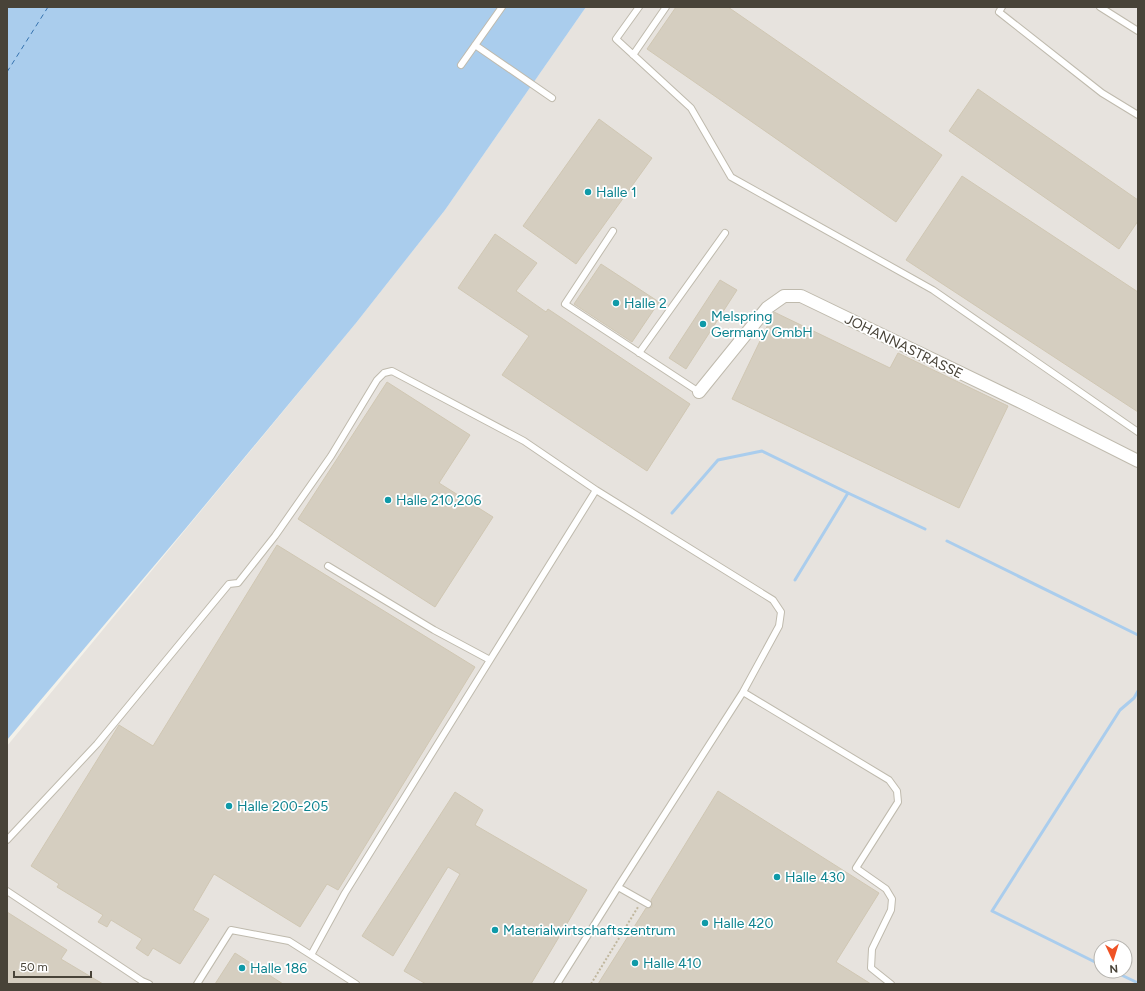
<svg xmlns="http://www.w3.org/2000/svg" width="1145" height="991" font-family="Figtree,sans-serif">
	<rect width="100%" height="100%" fill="#f4f2ea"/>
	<path fill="#e7e3de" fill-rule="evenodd" d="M 586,7 L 1138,7 L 1138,984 L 7,984 L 7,746 L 356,323 L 445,210 ZM 1101,947 L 1125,947 L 1125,971 L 1101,971 Z"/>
	<path fill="#aacded" d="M 7,7 L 586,7 L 445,210 L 356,323 L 186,528 L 7,740 Z"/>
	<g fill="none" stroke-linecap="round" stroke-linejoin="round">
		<path stroke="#aacded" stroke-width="3" d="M 672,513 L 718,460 L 762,451 L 848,493 L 925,529
			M 947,541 L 1138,635
			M 795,580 L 848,493
			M 1101,965 L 992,911 L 1120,710 L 1134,698 L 1138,691
			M 1113,971 L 1138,983"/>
		<path stroke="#3673af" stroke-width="1" stroke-dasharray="5 4" stroke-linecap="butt" d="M 7,72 L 48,7"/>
	</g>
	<path fill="#d5cec0" stroke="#d0c7b3" d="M 676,7 L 728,7 L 942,155 L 896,222 L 647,49 Z
		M 978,89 L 1138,200 L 1138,221 L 1119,249 L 949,131 Z
		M 599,119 L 652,158 L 576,264 L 523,226 Z
		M 962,176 L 1138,292 L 1138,412 L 906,260 Z
		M 495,234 L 537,263 L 516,291 L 546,312 L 548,309 L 690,404 L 647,471 L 502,375 L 529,336 L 458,288 Z
		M 601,264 L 659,302 L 632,342 L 574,304 Z
		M 720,280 L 737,290 L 686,369 L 669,358 Z
		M 774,312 L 890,368 L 898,353 L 1008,406 L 959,508 L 732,399 Z
		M 387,382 L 470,435 L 439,483 L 493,517 L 435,607 L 298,519 Z
		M 277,545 L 475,667 L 338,890 L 327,884 L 300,927 L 214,874 L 193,910 L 209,919 L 180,964 L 153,948 L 148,956 L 136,948 L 142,939 L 111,920 L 107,927 L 98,922 L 103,915 L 57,887 L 59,884 L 31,866 L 119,725 L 153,746 Z
		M 718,791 L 879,893 L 836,962 L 871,984 L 598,984 L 646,908 L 648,908 L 652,907 L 652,904 L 651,900 Z
		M 455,792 L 483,810 L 475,825 L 587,890 L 531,984 L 426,984 L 404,971 L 460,874 L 448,867 L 393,956 L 362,936 Z
		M 7,912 L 67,950 L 61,959 L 103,984 L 7,984 Z
		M 235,953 L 283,984 L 215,984 Z"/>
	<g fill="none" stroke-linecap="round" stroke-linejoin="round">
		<defs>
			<path id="lane" d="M 639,7 L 616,39 L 691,108 L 731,177 L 933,290 L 1138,432
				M 1002,7 L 999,12 L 1102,93 L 1138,115
				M 1100,7 L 1138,31
				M 475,45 L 552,98
				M 633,55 L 666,7
				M 461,65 L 502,7
				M 613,231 L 565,304 L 699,392
				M 639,353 L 725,233
				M 596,490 L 773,600 L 781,612 L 779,626 L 743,692
				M 7,840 L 97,744 L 229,584 L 238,583 L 275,536 L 331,456 L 377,380 L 384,373 L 392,371 L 524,441 L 596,490 L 490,660 L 434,630 L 328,566
				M 618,887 L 648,904
				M 7,891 L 142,981 L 149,984
				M 197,984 L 231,930 L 289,941 L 311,955
				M 356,984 L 311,955 L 345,893 L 490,660
				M 557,984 L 618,887 L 743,692 L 889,780 L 897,791 L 898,802 L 856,868 L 886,889 L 892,899 L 891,910 L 872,949 L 871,968 L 891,984"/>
			<path id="street" d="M 699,392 L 767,308 L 784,296 L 801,296 L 1025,404 L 1138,461"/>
		</defs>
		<use href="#lane" stroke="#bfbaad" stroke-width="8"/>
		<use href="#street" stroke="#bfbaad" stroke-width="14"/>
		<path stroke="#c0b79e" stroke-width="2" stroke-dasharray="2 2" stroke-linecap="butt" d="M 591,984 L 638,907"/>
		<use href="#lane" stroke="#fff" stroke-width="6"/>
		<use href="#street" stroke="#fff" stroke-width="12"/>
	</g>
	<g fill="#0f9aa8" stroke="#fff" stroke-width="1.5">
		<circle cx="588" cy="192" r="4"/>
		<circle cx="616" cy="303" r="4"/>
		<circle cx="703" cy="324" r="4"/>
		<circle cx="388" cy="500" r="4"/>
		<circle cx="229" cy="806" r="4"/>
		<circle cx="777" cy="877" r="4"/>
		<circle cx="705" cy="923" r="4"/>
		<circle cx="495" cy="930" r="4"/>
		<circle cx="635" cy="963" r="4"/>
		<circle cx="242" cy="968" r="4"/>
	</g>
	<g text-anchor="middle" stroke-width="3.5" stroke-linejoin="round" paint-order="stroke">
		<g font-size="14" fill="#0d838f" stroke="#fff" text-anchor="start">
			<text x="596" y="197">Halle 1</text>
			<text x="624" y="308">Halle 2</text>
			<text x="711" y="321">Melspring<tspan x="711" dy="16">Germany GmbH</tspan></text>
			<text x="396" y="505">Halle 210,206</text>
			<text x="237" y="811">Halle 200-205</text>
			<text x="785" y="882">Halle 430</text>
			<text x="713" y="928">Halle 420</text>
			<text x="503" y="935">Materialwirtschaftszentrum</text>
			<text x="643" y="968">Halle 410</text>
			<text x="250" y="973">Halle 186</text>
		</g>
		<g font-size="14" fill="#484338" stroke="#fff">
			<text transform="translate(904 346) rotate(26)" y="5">JOHANNASTRASSE</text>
		</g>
	</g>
	<rect width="1145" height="991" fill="none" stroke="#484338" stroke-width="16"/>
	<g transform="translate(1113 959) rotate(176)"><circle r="19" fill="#ffffff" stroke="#b6b4af"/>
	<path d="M0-3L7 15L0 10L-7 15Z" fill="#ef5225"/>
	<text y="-6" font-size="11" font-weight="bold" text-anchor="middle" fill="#484338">N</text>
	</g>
	<path d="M14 971v6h77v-6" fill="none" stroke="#484338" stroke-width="2"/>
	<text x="20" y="971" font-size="12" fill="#484338" stroke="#ffffff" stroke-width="3" paint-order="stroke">50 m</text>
</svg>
